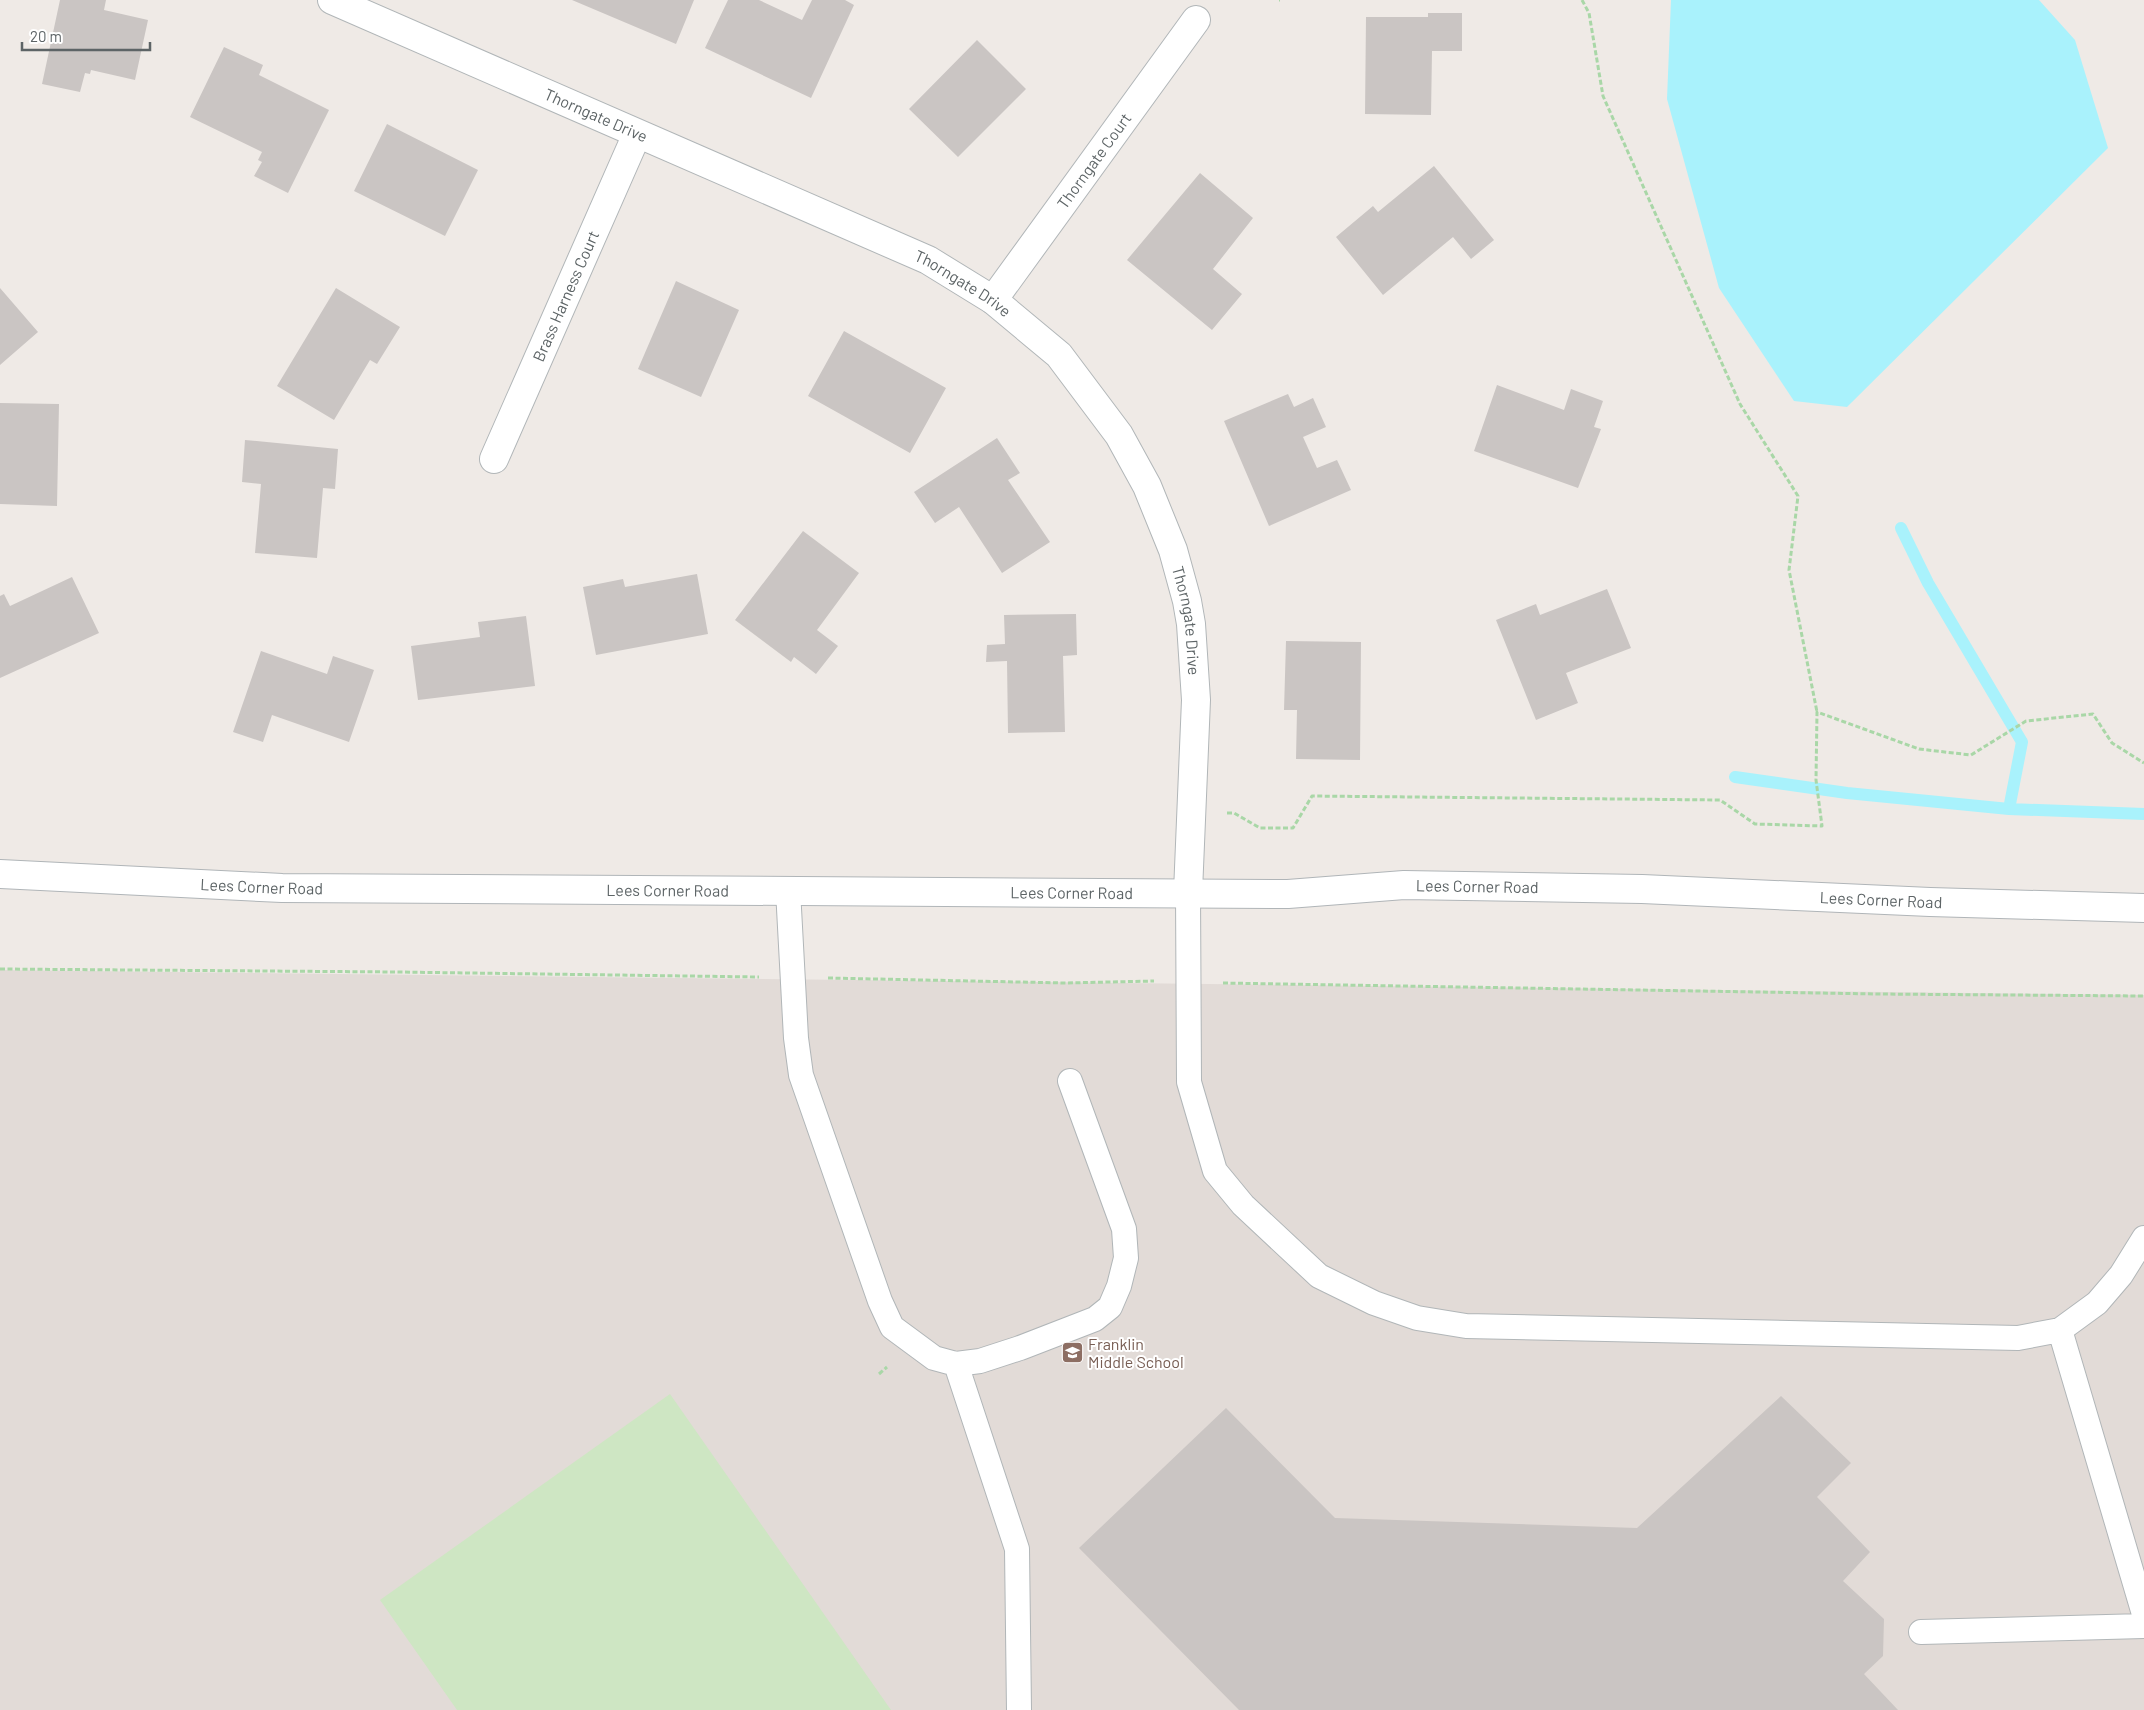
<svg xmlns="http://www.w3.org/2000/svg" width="2144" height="1710" font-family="Barlow,sans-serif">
	<rect width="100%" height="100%" fill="#efeae6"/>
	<path fill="#e2dbd7" d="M 0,970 L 2144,995 L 2144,1710 L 0,1710 Z"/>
	<path fill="#cee6c3" d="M 670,1394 L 891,1710 L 457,1710 L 380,1600 Z"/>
	<path fill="#a9f2fc" d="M 1671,0 L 2039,0 L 2075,40 L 2108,148 L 1847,407 L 1794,401 L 1719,288 L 1667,99 Z"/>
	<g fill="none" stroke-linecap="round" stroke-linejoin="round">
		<path stroke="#a9f2fc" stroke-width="12" d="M 1901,528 L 1928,583 L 2022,742 L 2009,809 L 2144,814
			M 1735,777 L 1847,793 L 2009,809"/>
	</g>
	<path fill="#cac5c3" d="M 60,0 L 106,0 L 104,10 L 148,20 L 135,80 L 91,70 L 90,74 L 85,73 L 80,92 L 42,84 Z
		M 572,0 L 694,0 L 676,44 Z
		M 728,0 L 759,0 L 802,20 L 812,0 L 845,0 L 854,5 L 811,98 L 705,48 Z
		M 1428,13 L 1462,13 L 1462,51 L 1432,51 L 1431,115 L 1365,114 L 1366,17 L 1428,17 Z
		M 977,40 L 1026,89 L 958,157 L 909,109 Z
		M 224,47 L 263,65 L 259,75 L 329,110 L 288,193 L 254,176 L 262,162 L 258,160 L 262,152 L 190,117 Z
		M 387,124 L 478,170 L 445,236 L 354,191 Z
		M 1434,166 L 1494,240 L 1471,259 L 1453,237 L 1383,295 L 1336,237 L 1373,206 L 1378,212 Z
		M 1200,173 L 1253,218 L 1213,269 L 1242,294 L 1212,330 L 1127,260 Z
		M 676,281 L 739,310 L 701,397 L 638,369 Z
		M 0,288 L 38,332 L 0,365 Z
		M 336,288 L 400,327 L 377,364 L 370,360 L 334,420 L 277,386 Z
		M 844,331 L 946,388 L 910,453 L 808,396 Z
		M 1497,385 L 1564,410 L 1571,389 L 1603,401 L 1594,427 L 1601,429 L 1578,488 L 1474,451 Z
		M 1288,394 L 1294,407 L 1313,398 L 1326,427 L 1303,437 L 1317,468 L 1337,460 L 1351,490 L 1269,526 L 1224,421 Z
		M 0,403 L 59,404 L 57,506 L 0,504 Z
		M 997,438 L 1020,473 L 1008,480 L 1050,542 L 1002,573 L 959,507 L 935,523 L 914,492 Z
		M 245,440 L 338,449 L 335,489 L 323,488 L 317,558 L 255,553 L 261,484 L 242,482 Z
		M 803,531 L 859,573 L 817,630 L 838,646 L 816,674 L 794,657 L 791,662 L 735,620 Z
		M 697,574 L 708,634 L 596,655 L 583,587 L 623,579 L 625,587 Z
		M 72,577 L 99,633 L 0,678 L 0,596 L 4,594 L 10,606 Z
		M 1607,589 L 1631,648 L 1566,673 L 1578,703 L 1536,720 L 1496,620 L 1536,604 L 1540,615 Z
		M 1076,614 L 1077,655 L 1063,656 L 1065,732 L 1008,733 L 1007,661 L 986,662 L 987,645 L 1005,644 L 1004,615 Z
		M 526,616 L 535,686 L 418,700 L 411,646 L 480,637 L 478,622 Z
		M 1286,641 L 1361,642 L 1360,760 L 1296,759 L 1297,710 L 1284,710 Z
		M 261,651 L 327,674 L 333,656 L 374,670 L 349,742 L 272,715 L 263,742 L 233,732 Z
		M 1781,1396 L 1851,1463 L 1817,1497 L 1870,1552 L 1843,1581 L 1884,1619 L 1883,1656 L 1864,1674 L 1898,1710 L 1239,1710 L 1079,1548 L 1226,1408 L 1335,1518 L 1637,1528 Z"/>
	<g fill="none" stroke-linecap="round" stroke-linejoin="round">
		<defs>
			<path id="lane" d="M 788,890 L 796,1038 L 801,1075 L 880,1301 L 892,1327 L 934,1358 L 956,1364 L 980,1361 L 1020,1348 L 1095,1319 L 1110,1307 L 1119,1286 L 1126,1258 L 1124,1229 L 1070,1081
				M 1188,892 L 1189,1082 L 1215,1171 L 1243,1205 L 1319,1276 L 1374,1303 L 1417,1318 L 1466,1326 L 2018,1338 L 2060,1330 L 2097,1303 L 2121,1275 L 2144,1238
				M 2060,1330 L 2144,1614
				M 956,1364 L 1017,1549 L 1019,1710
				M 1921,1632 L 2144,1626"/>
			<g id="street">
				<path id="s1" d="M 332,0 L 928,260 L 993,300 L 1059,355 L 1119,435 L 1147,486 L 1173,550 L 1187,601 L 1191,624 L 1196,700 L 1188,892"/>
				<path id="s2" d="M 993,300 L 1196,20"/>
				<path id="s3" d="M 494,459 L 637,134"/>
			</g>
			<g id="secondary">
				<path id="s4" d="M 0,874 L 282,888 L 1288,894 L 1404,885 L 1642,889 L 1930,902 L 2144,908"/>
			</g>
		</defs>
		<use href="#lane" stroke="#b1b6b8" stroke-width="26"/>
		<use href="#street" stroke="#b1b6b8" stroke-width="30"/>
		<use href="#secondary" stroke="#b0b5b8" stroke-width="30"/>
		<path stroke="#a9d7a7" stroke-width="3" stroke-dasharray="5 2.5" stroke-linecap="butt" d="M 1279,0 L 1280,0
			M 1582,0 L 1589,13 L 1603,96 L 1740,404 L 1798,496 L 1789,570 L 1817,712
			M 1227,813 L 1234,813 L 1260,828 L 1293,828 L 1312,796 L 1720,800 L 1755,824 L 1822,826 L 1816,780 L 1817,712 L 1919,749 L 1971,755 L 2026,721 L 2093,714 L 2112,743 L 2144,763
			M 0,969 L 397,972 L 759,977
			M 828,978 L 1066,983 L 1154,981
			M 1223,983 L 1878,994 L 2144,996
			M 879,1374 L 887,1367"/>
		<use href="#lane" stroke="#fff" stroke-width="24"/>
		<use href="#street" stroke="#fff" stroke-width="28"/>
		<use href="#secondary" stroke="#fff" stroke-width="28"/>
	</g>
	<defs>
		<symbol id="school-square" viewBox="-11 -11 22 22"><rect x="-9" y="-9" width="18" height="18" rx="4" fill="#8d6e63" stroke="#fff"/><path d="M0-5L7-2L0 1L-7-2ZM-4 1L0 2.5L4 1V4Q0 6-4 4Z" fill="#fff"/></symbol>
	</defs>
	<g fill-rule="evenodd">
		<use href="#school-square" x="1060" y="1340" width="25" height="25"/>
	</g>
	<g text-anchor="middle" stroke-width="4" stroke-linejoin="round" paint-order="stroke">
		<g font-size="16" fill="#5d6466" stroke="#fff">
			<text dy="6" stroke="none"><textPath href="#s1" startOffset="288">Thorngate Drive</textPath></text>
			<text dy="6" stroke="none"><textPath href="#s2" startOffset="172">Thorngate Court</textPath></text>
			<text dy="6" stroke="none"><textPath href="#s1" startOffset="692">Thorngate Drive</textPath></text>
			<text dy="6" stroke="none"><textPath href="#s3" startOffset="178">Brass Harness Court</textPath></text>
			<text dy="6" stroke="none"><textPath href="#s1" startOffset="1112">Thorngate Drive</textPath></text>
			<text dy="6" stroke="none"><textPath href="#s4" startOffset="262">Lees Corner Road</textPath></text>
			<text dy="6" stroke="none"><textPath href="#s4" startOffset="1478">Lees Corner Road</textPath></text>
			<text dy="6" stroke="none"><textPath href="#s4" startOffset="668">Lees Corner Road</textPath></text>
			<text dy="6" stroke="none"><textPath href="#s4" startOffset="1072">Lees Corner Road</textPath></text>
			<text dy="6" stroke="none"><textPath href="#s4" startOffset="1882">Lees Corner Road</textPath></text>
		</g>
		<g font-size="16" fill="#785e54" stroke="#fff" text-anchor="start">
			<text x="1088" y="1350">Franklin<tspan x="1088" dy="18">Middle School</tspan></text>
		</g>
	</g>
	<path d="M22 42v8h128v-8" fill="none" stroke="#5d6466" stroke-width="2.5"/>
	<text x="30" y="42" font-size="15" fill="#5d6466" stroke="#ffffff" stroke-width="4" paint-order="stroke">20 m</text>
</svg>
